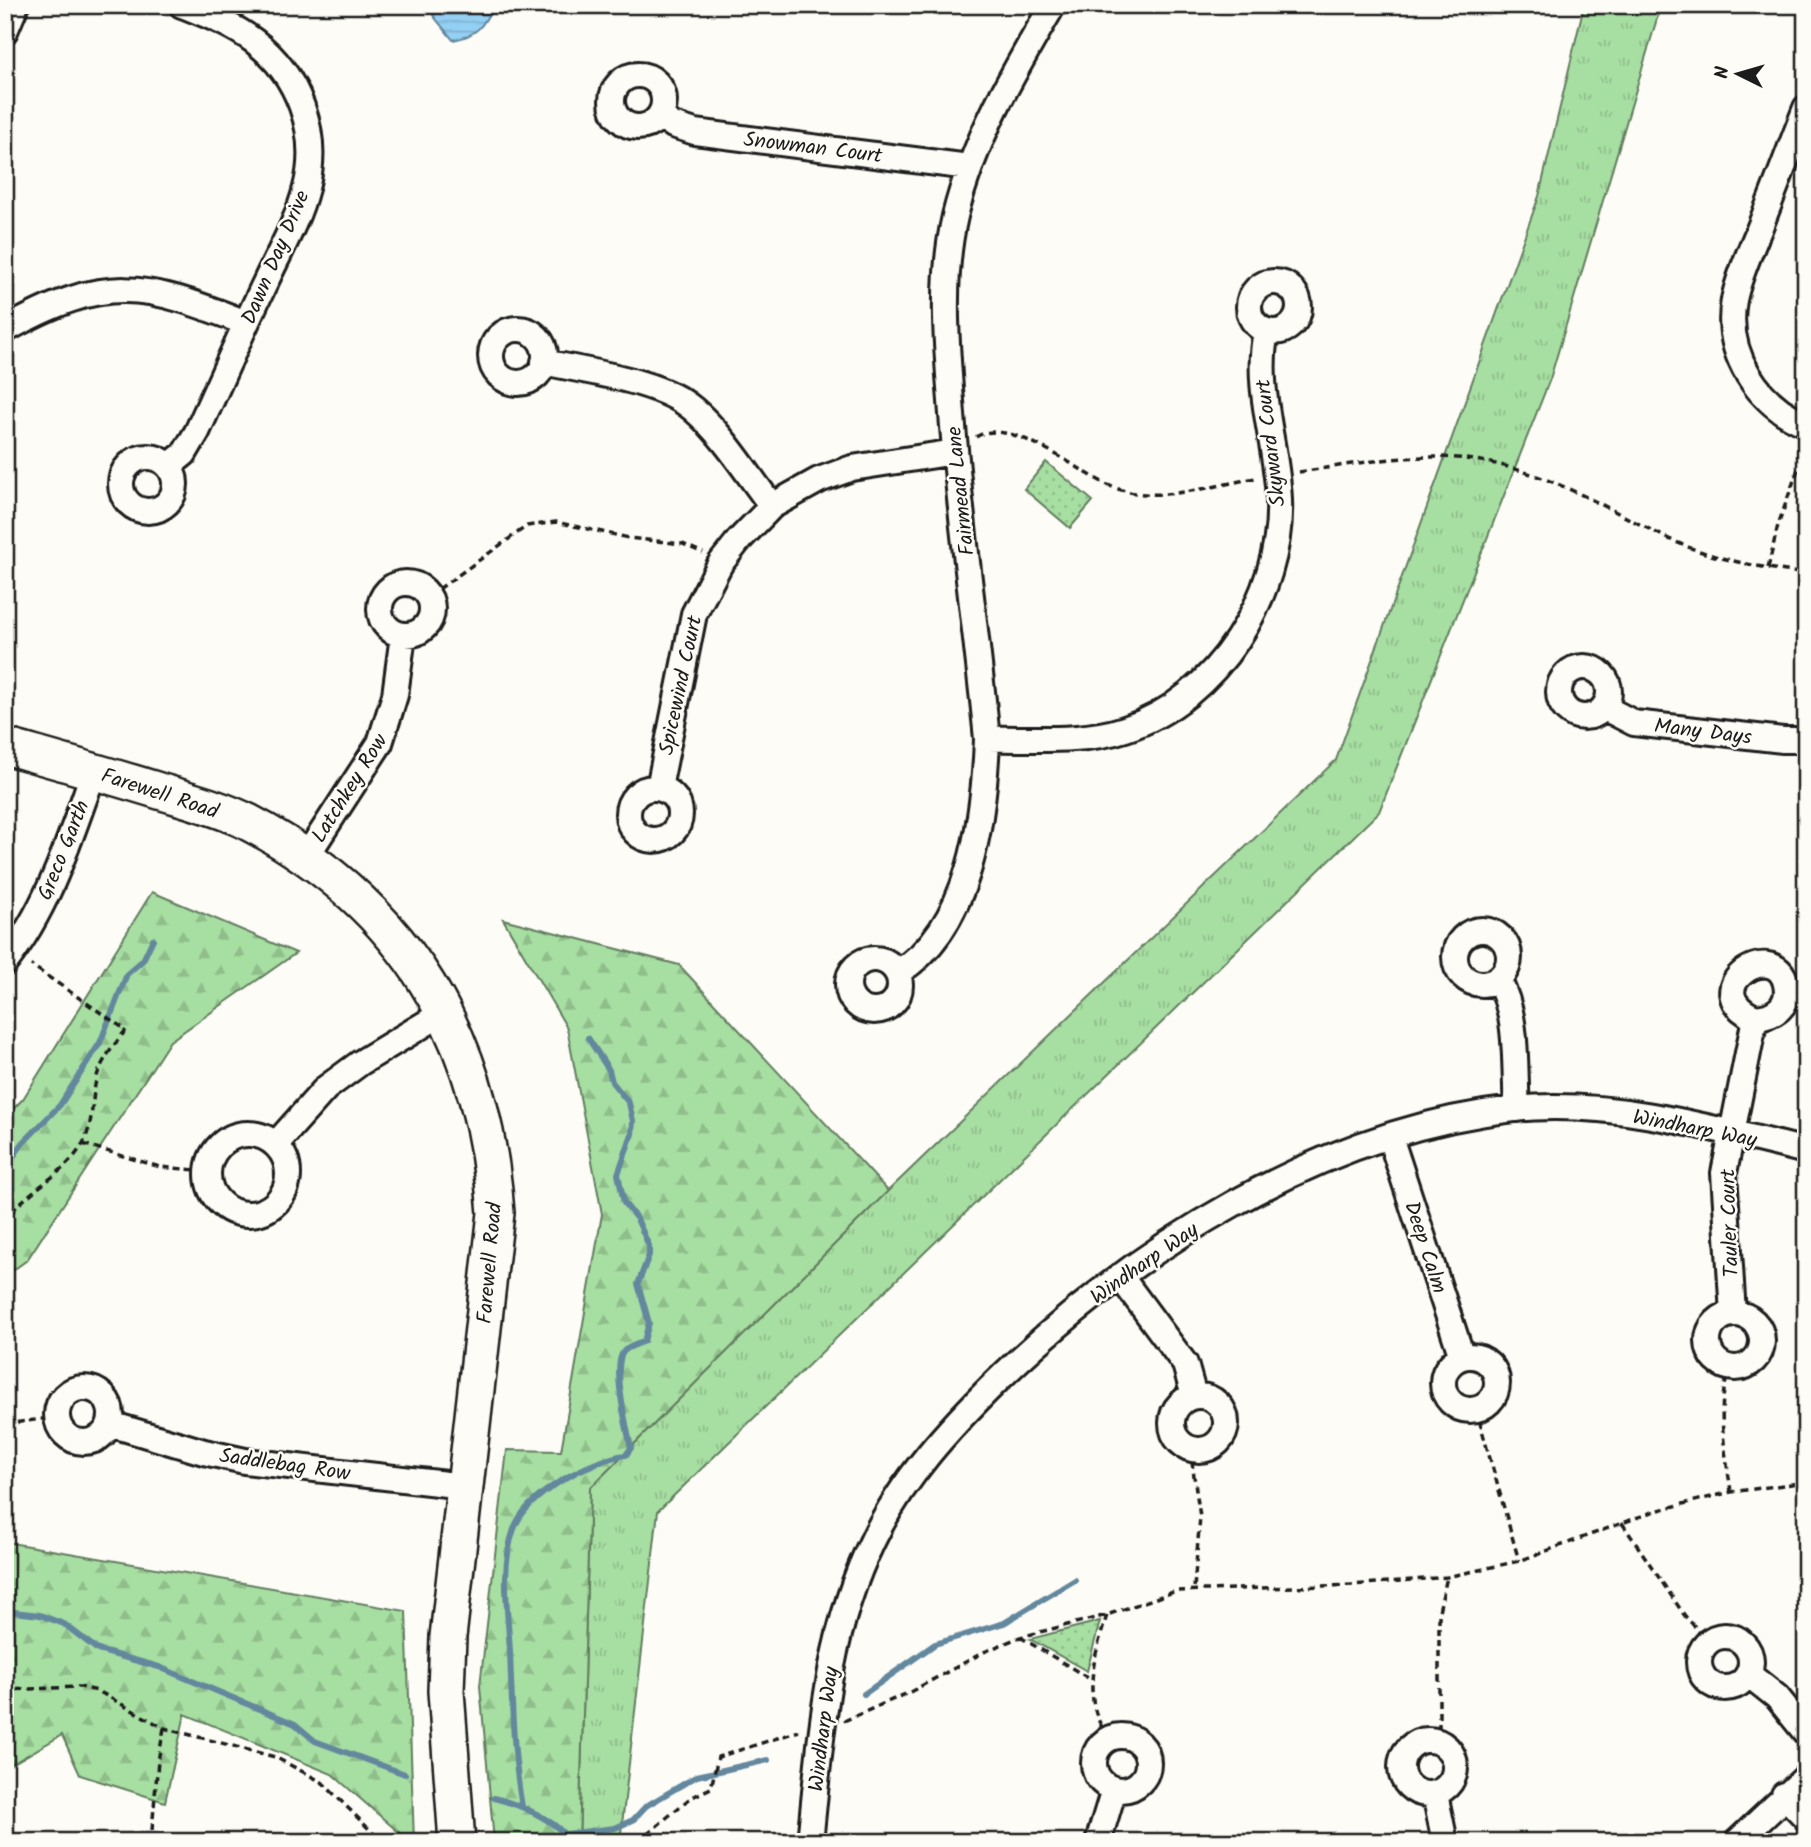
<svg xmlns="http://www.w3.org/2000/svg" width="1811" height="1847" font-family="Kalam,sans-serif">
	<defs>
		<pattern id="grass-tufts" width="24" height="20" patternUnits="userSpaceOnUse" patternTransform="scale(1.75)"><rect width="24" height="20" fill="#a7dea2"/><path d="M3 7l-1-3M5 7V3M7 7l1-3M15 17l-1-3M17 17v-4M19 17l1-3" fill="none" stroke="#8fbe8b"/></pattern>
		<pattern id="forest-firs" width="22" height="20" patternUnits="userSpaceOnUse" patternTransform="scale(1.75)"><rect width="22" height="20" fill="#a7dea2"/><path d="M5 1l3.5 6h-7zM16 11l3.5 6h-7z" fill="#8fbe8b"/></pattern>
		<pattern id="park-dots" width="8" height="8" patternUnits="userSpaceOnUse" patternTransform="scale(1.75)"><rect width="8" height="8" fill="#a7dea2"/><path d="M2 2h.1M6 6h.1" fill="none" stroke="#8fbe8b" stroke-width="1.8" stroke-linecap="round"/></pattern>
		<pattern id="water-rules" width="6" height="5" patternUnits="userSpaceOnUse" patternTransform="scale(1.75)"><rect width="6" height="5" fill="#94d0f4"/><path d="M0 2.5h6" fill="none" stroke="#7fb2d1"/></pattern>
	</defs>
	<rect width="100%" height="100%" fill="#fdfcf7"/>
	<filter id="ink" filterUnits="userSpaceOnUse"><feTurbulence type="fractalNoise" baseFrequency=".0143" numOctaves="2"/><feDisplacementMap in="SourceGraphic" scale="14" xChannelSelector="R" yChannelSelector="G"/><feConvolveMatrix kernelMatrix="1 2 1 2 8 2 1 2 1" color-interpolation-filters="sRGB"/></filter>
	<g filter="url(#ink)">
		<path fill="url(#grass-tufts)" stroke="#627d5f" stroke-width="2" d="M 1584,5 L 1661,5 L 1550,379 L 1379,812 L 658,1511 L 620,1842 L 579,1842 L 590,1488 L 888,1191 L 1336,760 L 1539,196 Z"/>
		<path fill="url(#forest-firs)" stroke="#627d5f" stroke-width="2" d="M 152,892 L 296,953 L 170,1041 L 27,1260 L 5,1276 L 5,1117 L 23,1099 Z
			M 503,919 L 679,965 L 888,1191 L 590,1488 L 579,1842 L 494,1842 L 480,1686 L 507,1450 L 561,1451 L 602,1214 L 567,1028 Z
			M 5,1542 L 406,1611 L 414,1842 L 410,1842 L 332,1774 L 185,1714 L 165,1802 L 80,1775 L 62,1735 L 5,1768 Z"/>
		<path fill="url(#park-dots)" stroke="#627d5f" stroke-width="2" d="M 1046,462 L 1093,501 L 1070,528 L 1024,489 Z
			M 1100,1621 L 1087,1671 L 1030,1639 Z"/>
		<path fill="url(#water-rules)" stroke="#64889e" stroke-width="2" d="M 430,5 L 494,5 C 483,26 477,36 453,40 L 435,18 Z"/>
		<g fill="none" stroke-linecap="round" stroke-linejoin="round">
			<path stroke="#64889e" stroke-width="6" d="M 5,1168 L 23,1143 L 60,1105 L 100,1043 L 127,974 L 143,960 L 153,939
				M 5,1611 L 40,1615 L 64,1624 L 98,1650 L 159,1667 L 295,1724 L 315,1741 L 405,1774
				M 864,1694 L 935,1644 L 1004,1623 L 1075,1580
				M 494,1798 C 519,1804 557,1820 570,1842
				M 522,1807 C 513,1755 512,1704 510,1652 C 508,1612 500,1568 514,1529 C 526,1494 592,1459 626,1455 L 631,1448 C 627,1429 611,1364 624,1351 C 628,1347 639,1344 644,1341 L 649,1323 L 638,1284 L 649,1255 L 649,1246 L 637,1219 L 624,1203 L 618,1174 L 632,1134 L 633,1121 L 629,1103 L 612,1082 L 609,1070 L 588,1038
				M 566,1834 L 615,1828 L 633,1820 L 646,1806 L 697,1776 L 768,1760"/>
			<defs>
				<path id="street" d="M 5,31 L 16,5
					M612 101a26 26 0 1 1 52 0a26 26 0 1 1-52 0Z
					M 1806,108 C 1792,143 1779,179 1765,214 C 1755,242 1740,270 1734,300 C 1724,353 1758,405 1806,424
					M 660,116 L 673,125 L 695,132 L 969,167
					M1249 307a25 25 0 1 1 50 0a25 25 0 1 1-50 0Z
					M491 356a27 27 0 1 1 54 0a27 27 0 1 1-54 0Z
					M 5,330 C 105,274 143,282 246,323
					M 544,362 C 587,372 660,380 693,409 C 724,435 747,474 772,506
					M121 484a27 27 0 1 1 54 0a27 27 0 1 1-54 0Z
					M 169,466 L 184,454 L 197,432 C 220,382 242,331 266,281 C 280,251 298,220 306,188 C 320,134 299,75 254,41 C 233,25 207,15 182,5
					M380 609a26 26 0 1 1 52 0a26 26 0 1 1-52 0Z
					M1559 692a25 25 0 1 1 50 0a25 25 0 1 1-50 0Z
					M 1605,708 L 1634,723 L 1783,740 L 1806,740
					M 987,739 C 1031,738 1083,743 1125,729 C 1216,700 1283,595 1279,500 C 1277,444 1254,388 1266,332
					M 659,788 L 694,614 L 720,564 L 739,540 L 772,506 L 819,480 L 852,468 L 955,452
					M628 814a26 26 0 1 1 52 0a26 26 0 1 1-52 0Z
					M 306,857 L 380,743 L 395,695 L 403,635
					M1455 957a27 27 0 1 1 54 0a27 27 0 1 1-54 0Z
					M848 985a26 26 0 1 1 52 0a26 26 0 1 1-52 0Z
					M 5,963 C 49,907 70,838 94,771
					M 898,972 C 971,929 984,816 987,739 C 976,626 959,514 951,401 C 946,340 941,277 955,216 C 974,139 1013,73 1053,5
					M 1498,980 C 1519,1015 1514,1068 1517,1109
					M208 1174a40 40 0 1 1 80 0a40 40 0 1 1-80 0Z
					M 1390,1137 L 1462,1357
					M 276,1144 L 326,1088 L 360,1063 L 443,1013
					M 1120,1276 L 1185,1364 L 1194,1396
					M 1733,1314 L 1724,1173 L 1755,1018 C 1774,1017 1791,1006 1786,984 C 1776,936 1693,989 1755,1018
					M1708 1341a27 27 0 1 1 54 0a27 27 0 1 1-54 0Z
					M1443 1383a27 27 0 1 1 54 0a27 27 0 1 1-54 0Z
					M57 1415a27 27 0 1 1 54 0a27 27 0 1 1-54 0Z
					M1172 1423a27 27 0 1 1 54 0a27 27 0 1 1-54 0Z
					M 110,1424 L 204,1452 L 245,1461 L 464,1486
					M1699 1662a26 26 0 1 1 52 0a26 26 0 1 1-52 0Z
					M 1748,1674 L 1777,1697 L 1806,1733
					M1094 1763a27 27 0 1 1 54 0a27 27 0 1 1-54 0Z
					M1401 1767a27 27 0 1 1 54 0a27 27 0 1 1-54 0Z
					M 1435,1794 L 1445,1842
					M 1784,1795 L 1806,1818
					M 810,1842 C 821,1738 826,1635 873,1540 C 902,1479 950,1427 998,1380 C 1134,1248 1322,1130 1514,1109 C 1611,1099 1713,1128 1806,1151
					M 1098,1842 L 1114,1789
					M 1737,1842 L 1806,1777"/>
				<path id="secondary" d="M 5,746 C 54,760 104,774 153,789 C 184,799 218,807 248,822 C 406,905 484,1037 496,1213 L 448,1637 L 446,1691 L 457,1842"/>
			</defs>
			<use href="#street" stroke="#1c1c1c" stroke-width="30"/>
			<use href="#secondary" stroke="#1c1c1c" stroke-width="40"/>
			<path stroke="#1c1c1c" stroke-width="3.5" stroke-dasharray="7 5" stroke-linecap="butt" d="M 1779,5 L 1806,11
				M 976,437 C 1009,415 1078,471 1108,485 C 1153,506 1210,486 1256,478
				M 1299,472 C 1356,464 1416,451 1474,460 C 1545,470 1604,507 1667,538 C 1711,559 1758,567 1806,574
				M 1768,568 L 1778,525 L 1806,447
				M 429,596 L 527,526 L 556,522 L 629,538 L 683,544 L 703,553
				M 83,1144 L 160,1167 L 208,1171
				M 5,1222 C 24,1190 64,1177 82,1145 C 94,1125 91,1098 97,1076 C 103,1058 115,1044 126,1030 L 31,965
				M 1476,1409 L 1519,1561
				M 5,1424 L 57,1417
				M 1190,1449 L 1200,1517 L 1194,1588
				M 1731,1492 C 1726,1452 1714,1405 1731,1367
				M 1622,1523 L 1685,1616 L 1708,1641
				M 1107,1615 C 1094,1657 1080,1700 1109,1738
				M 1020,1637 L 1090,1679
				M 5,1690 L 80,1687 L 98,1691 L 164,1728 L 275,1757 L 322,1782 L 382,1842
				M 844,1721 L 910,1692 L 986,1651 L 1020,1637 L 1107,1615 L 1176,1591 L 1353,1585 L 1447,1577 L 1519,1561 L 1655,1511 L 1731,1492 L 1806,1482
				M 1439,1742 L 1439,1611 L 1447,1577
				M 151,1842 L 158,1761 L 164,1728
				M 638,1842 L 690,1798 L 711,1788 L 718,1757 L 799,1731"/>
			<use href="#street" stroke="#fdfcf7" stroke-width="24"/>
			<use href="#secondary" stroke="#fdfcf7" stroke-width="35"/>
		</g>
	</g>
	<g text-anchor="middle" stroke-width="5" stroke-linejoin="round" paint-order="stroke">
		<g font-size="21" fill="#1c1c1c" stroke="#fdfcf7">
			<text transform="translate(813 147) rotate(7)" y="7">Snowman Court</text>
			<text transform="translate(275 257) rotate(-67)" y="7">Dawn Day Drive</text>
			<text transform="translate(1270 443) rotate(-97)" y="7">Skyward Court</text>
			<text transform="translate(960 491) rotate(-96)" y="7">Fairmead Lane</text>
			<text transform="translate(680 685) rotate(-78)" y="7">Spicewind Court</text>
			<text transform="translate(1703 731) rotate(7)" y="7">Many Days</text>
			<text transform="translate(349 788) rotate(-58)" y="7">Latchkey Row</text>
			<text transform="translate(160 793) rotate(18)" y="7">Farewell Road</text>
			<text transform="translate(63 850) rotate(-68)" y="7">Greco Garth</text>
			<text transform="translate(1695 1128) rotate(11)" y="7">Windharp Way</text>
			<text transform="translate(1729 1223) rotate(-92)" y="7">Tauler Court</text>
			<text transform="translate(1426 1247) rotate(72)" y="7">Deep Calm</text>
			<text transform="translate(489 1263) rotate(-85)" y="7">Farewell Road</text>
			<text transform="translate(1144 1263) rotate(-35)" y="7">Windharp Way</text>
			<text transform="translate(285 1464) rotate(8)" y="7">Saddlebag Row</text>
			<text transform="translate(823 1729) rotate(-83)" y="7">Windharp Way</text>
		</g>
	</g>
	<rect width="1811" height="1847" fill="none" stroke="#fdfcf7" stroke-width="28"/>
	<rect x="14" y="14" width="1783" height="1819" fill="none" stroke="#1c1c1c" stroke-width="2.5" filter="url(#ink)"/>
	<g transform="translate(1738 74) rotate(275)" stroke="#fdfcf7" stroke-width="5" paint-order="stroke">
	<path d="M0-5L12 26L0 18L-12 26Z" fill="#1c1c1c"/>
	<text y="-10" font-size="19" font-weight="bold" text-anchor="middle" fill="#1c1c1c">N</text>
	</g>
</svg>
